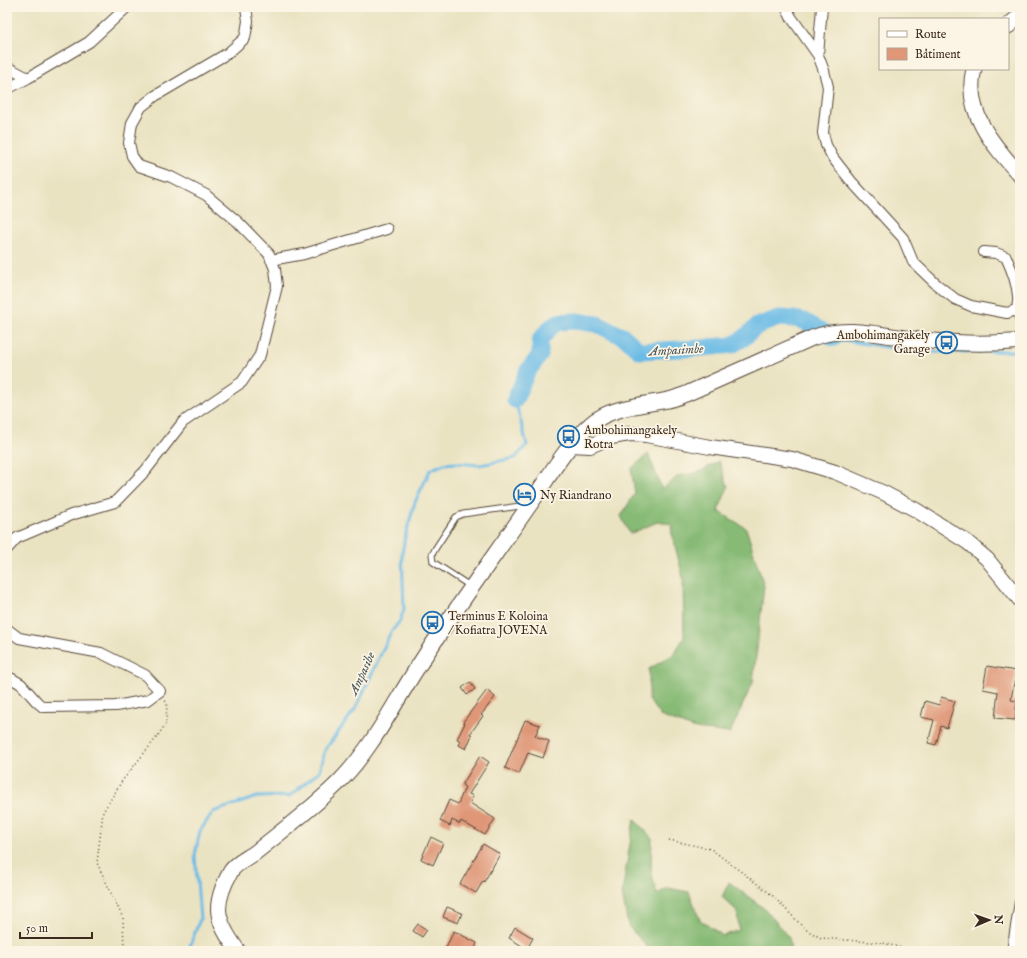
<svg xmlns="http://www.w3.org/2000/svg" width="1027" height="958" font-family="'IM FELL English',serif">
	<rect width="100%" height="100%" fill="#fcf5e5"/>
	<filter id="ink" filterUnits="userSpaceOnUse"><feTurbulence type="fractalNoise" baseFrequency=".025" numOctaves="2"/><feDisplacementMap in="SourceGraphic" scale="8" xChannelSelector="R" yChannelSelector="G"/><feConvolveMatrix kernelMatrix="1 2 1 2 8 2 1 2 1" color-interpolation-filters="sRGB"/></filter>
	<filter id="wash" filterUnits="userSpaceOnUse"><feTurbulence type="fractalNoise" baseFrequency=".012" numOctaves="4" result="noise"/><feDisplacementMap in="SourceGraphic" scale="16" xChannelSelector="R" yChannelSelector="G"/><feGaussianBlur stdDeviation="0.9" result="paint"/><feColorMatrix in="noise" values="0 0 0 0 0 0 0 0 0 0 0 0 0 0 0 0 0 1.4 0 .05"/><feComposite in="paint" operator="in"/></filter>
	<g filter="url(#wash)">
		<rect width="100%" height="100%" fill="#eae3c2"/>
		<path fill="#86ba74" stroke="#607249" d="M 648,454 L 662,489 L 678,476 L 699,472 L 719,461 L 728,487 L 718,511 L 746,528 L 764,586 L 753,682 L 730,733 L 696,729 L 660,716 L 649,700 L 649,669 L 674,654 L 684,637 L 683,577 L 672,534 L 671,524 L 657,522 L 630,534 L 621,516 L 635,493 L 631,469 Z
			M 634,819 L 652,838 L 651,870 L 657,894 L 668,888 L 689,892 L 700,920 L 723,936 L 739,930 L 737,911 L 722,897 L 729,882 L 766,910 L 789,938 L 791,951 L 651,951 L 628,926 L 622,893 Z"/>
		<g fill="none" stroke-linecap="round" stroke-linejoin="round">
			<path stroke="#6bbbe6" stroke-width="3" d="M 837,339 L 884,347 L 935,352 L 1013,351 L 1020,352
				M 188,951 L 200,919 L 195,855 L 200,831 L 213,812 L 257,797 L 290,796 L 320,771 L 325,750 L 356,708 L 391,632 L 400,621 L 404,609 L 402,554 L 405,537 L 415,502 L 430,470 L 444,464 L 456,463 L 480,465 L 515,458 L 527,445 L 515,400"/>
			<path stroke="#6bbbe6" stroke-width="17" d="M 515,400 L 527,372 L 540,355 L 540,340 L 550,328 L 558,322 L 576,321 L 597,324 L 624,337 L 640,351 L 701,348 L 732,345 L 744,338 L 757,326 L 779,318 L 794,319 L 804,321 L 834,338"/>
		</g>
		<g id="blocks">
			<path fill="#df9778" d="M 987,666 L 1016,671 L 1011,700 L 1017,701 L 1015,720 L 995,718 L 998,692 L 983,689 Z
				M 470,682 L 475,689 L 467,695 L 462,688 Z
				M 487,690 L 495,697 L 481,715 L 483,716 L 470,734 L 472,735 L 466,749 L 459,745 L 461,741 L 457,739 L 465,723 L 463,722 Z
				M 941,697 L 955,701 L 947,728 L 941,726 L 936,745 L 928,743 L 934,720 L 921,717 L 925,701 L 939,705 Z
				M 525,720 L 540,725 L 535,736 L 549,741 L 543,758 L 528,753 L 519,774 L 505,768 Z
				M 480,756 L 489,762 L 469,794 L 473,796 L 470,803 L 495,819 L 485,835 L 461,821 L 460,824 L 452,820 L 450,826 L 440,821 L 449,800 L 458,804 L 465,787 L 462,785 Z
				M 431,837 L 443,843 L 433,865 L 421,859 Z
				M 483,844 L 500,854 L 484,882 L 483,881 L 476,893 L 460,884 Z
				M 447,907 L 462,913 L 458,923 L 443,917 Z
				M 418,924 L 427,930 L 422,937 L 413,931 Z
				M 515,927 L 533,938 L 527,949 L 509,938 Z
				M 454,931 L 477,943 L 474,951 L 454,951 L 446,947 Z"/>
		</g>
	</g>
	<g filter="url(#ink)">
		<use href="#blocks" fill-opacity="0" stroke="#554637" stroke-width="1"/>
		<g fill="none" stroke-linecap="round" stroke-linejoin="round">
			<defs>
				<path id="lane" d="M 470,586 L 433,562 L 432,555 L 435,549 L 456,517 L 463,514 L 527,505"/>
				<path id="street" d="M 786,7 L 791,17 L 818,55 L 824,71 L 828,87 L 823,133 L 826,145 L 833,158 L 851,181 L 903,238 L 913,262 L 936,284 L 955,299 L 971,306 L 1007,313 L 1016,310
					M 818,55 L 822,7
					M 7,67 L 28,78
					M 7,89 L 28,78 L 89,42 L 127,7
					M 984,252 L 996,253 L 1006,257 C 1012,270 1017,282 1018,296 C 1019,305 1015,307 1020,317
					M 271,260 L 304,254 L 387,229
					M 7,549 L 17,538 L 71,515 L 115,502 L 146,470 L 183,422 L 242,382 L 260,355 L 277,286 L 275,269 L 269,254 L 238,222 L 206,195 L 171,177 L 139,166 L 132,156 L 129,143 L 132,123 L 141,107 L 155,96 L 228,53 L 245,38 L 248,21 L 246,7
					M 7,629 L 19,638 L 101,653 L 145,675 L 160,691 L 148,700 L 116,706 L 43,707 L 37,702 L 21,684 L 7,676
					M 1012,951 L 1020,902"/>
				<path id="secondary" d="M 570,445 L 590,446 L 611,437 L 630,434 L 646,435 L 710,447 L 792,459 L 835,472 L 884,493 L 916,510 L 967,542 L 987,559 L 1020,600"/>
				<path id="primary" d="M 1008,26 L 1020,16
					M 974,69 C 963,112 994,146 1020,175
					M 238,951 C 215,920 212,905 231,871 C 236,863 248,858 256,852 C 283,830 314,807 338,783 C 372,749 393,705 419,665 C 455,609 495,555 533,500 C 551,473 567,445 591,424 C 610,407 644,405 668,400 C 674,399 680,396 686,394 L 812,338 C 846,324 884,336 920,340 C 952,343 987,345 1020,341"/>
			</defs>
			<use href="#lane" stroke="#554637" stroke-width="7"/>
			<use href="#street" stroke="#554637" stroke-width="12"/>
			<use href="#secondary" stroke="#554637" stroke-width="16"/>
			<use href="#primary" stroke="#554637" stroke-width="17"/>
			<path stroke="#554637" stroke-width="1.5" stroke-dasharray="1 3" stroke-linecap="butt" d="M 669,840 L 711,849 L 772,895 L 805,929 L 821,938 L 883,943 L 913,951
				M 124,951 L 123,918 L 97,863 L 103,812 L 122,781 L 157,737 L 166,723 L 167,705 L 165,700"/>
			<use href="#lane" stroke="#fff" stroke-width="5"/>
			<use href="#street" stroke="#fff" stroke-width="10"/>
			<use href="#secondary" stroke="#fff" stroke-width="14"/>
			<use href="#primary" stroke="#fff" stroke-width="15"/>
		</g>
	</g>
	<defs>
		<symbol id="bus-ring" viewBox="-11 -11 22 22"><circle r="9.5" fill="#fcf5e5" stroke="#1f6fb2" stroke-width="1.5"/><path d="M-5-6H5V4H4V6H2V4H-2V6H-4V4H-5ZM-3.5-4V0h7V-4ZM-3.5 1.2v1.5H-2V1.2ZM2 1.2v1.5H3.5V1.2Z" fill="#1f6fb2"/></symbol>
		<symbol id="hotel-ring" viewBox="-11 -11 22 22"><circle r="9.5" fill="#fcf5e5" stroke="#1f6fb2" stroke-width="1.5"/><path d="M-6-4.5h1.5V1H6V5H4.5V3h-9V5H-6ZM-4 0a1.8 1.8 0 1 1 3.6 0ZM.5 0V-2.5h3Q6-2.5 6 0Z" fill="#1f6fb2"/></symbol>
	</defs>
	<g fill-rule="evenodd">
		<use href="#bus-ring" x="934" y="330" width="25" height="25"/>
		<use href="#bus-ring" x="556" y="424" width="25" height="25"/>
		<use href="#hotel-ring" x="512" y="482" width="25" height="25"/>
		<use href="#bus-ring" x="420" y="610" width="25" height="25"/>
	</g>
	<g text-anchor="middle" stroke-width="3.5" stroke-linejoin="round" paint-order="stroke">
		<g font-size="12" fill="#3b2a1e" stroke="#fcf5e5" text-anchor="start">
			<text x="930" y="339" text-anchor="end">Ambohimangakely<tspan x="930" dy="14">Garage</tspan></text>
			<text x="584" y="434">Ambohimangakely<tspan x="584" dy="14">Rotra</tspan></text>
			<text x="540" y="499">Ny Riandrano</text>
			<text x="448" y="620">Terminus E Koloina<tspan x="448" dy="14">/ Kofiatra JOVENA</tspan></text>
		</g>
		<g font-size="13" font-style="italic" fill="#49565a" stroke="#fcf5e5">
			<text transform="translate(676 349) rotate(-3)" y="5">Ampasimbe</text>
			<text transform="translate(361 673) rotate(-65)" y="5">Ampasibe</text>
		</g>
	</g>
	<rect width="1027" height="958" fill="none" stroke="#fcf5e5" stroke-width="24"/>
	<rect x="879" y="18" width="130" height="52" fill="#fcf5e5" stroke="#afa495"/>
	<rect x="887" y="31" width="20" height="6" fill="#ffffff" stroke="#afa495"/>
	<text x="915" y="38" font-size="12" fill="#3b2a1e">Route</text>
	<rect x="887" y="48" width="20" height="12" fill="#df9778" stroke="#afa495"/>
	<text x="915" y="58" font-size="12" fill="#3b2a1e">Bâtiment</text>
	<g transform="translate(989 920) rotate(88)" stroke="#fcf5e5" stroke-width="3" paint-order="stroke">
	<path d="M0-3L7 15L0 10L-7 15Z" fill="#3b2a1e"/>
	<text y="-6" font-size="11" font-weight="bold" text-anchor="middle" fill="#3b2a1e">N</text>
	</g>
	<path d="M20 932v6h72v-6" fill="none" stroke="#3b2a1e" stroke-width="2"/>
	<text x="26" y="932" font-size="12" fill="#3b2a1e" stroke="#fcf5e5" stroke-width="3" paint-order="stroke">50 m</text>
</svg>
